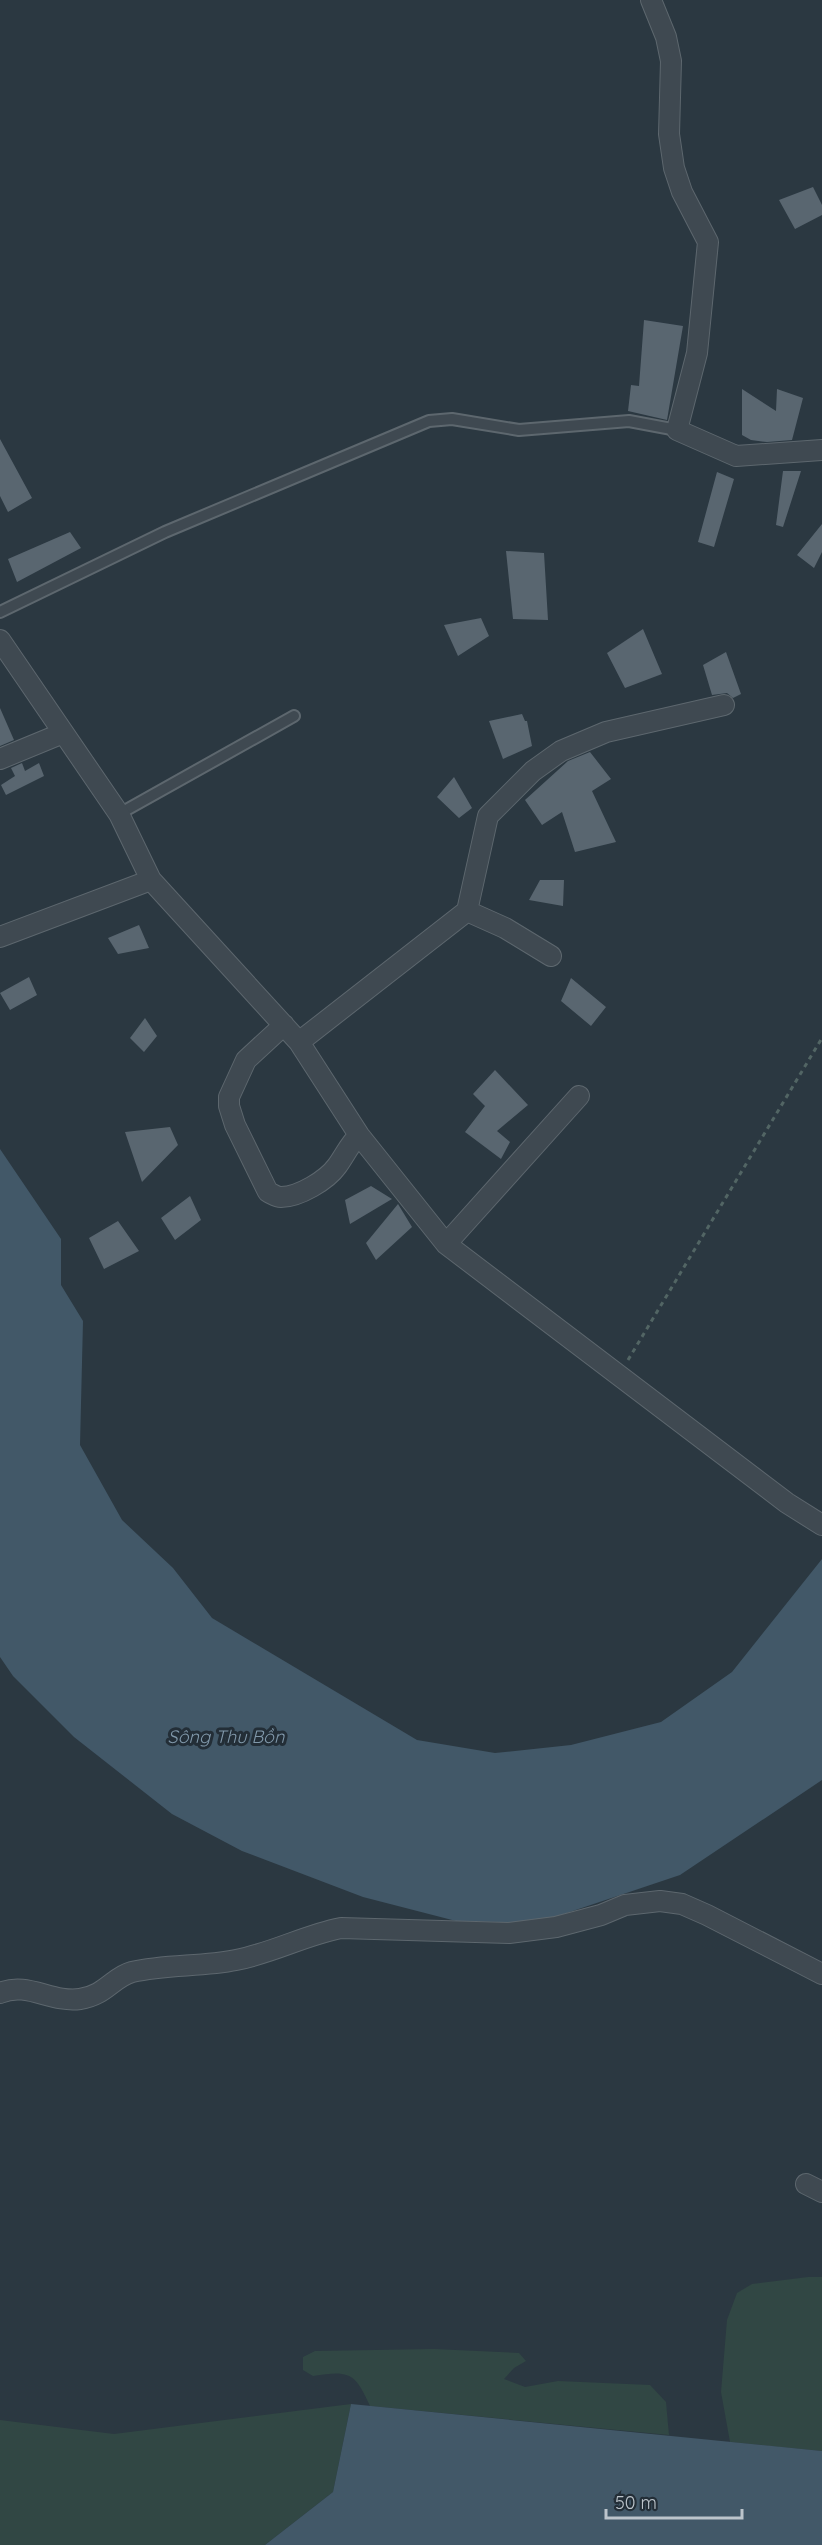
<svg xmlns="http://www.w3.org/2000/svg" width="822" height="2545" font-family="Quicksand,sans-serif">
	<rect width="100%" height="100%" fill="#2b3841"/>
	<path fill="#314744" d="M 808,2277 L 822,2277 L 822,2451 L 730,2442 L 721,2392 L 727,2320 L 737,2293 L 752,2284 Z
		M 434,2349 L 519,2353 L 526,2361 L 514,2368 L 504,2379 L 525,2387 L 558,2381 L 650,2385 L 666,2402 L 669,2435 L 370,2406 C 355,2373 350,2370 313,2376 L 303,2370 L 303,2357 L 315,2351 Z
		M 351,2404 L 333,2492 L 265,2545 L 0,2545 L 0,2420 L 114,2434 Z"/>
	<path fill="#425868" d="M 0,1149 L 61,1239 L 61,1285 L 83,1321 L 80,1445 L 122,1520 L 173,1568 L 212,1618 L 417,1740 L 495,1753 L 571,1745 L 661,1722 L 732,1672 L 822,1559 L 822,1780 L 680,1875 L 537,1923 L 456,1921 L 363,1897 L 242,1851 L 172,1814 L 74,1737 L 13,1676 L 0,1657 Z
		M 351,2404 L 822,2451 L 822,2545 L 265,2545 L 333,2492 Z"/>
	<path fill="#596670" d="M 813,187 L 822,205 L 822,215 L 795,229 L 779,200 Z
		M 644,320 L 683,326 L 667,420 L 628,411 L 631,385 L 639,386 Z
		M 742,389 L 776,411 L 777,389 L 803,398 L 792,440 L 767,442 L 751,440 L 742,435 Z
		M 0,439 L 32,498 L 8,512 L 0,496 Z
		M 783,471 L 801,471 L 783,527 L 776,525 Z
		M 717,472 L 734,479 L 714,547 L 698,542 Z
		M 822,524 L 822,552 L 814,568 L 797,555 Z
		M 70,532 L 81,548 L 17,582 L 8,559 Z
		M 506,551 L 544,553 L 548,620 L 513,619 Z
		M 481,618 L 489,636 L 458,656 L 444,625 Z
		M 643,629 L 662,674 L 625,688 L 607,653 Z
		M 726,652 L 741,694 L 733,698 L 727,693 L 712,695 L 703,665 Z
		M 0,708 L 14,740 L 0,746 Z
		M 522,714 L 525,721 L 527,721 L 532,746 L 503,759 L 489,721 Z
		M 590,752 L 611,779 L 592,791 L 616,842 L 575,852 L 562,812 L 542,825 L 525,800 L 568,761 Z
		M 22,763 L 25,771 L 39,763 L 44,776 L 6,795 L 1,785 L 15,776 L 11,768 Z
		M 454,777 L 472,808 L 459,818 L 437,797 Z
		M 540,880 L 564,880 L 563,906 L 529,900 Z
		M 139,925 L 149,948 L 118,954 L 108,938 Z
		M 29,977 L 37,995 L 10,1010 L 0,993 Z
		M 571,978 L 606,1007 L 591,1026 L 561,1001 Z
		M 145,1018 L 157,1036 L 144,1052 L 130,1038 Z
		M 495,1070 L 528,1105 L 497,1131 L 510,1142 L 501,1159 L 465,1132 L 485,1106 L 473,1094 Z
		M 170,1127 L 178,1145 L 142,1182 L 125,1132 Z
		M 371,1186 L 392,1199 L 350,1224 L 345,1200 Z
		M 190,1196 L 201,1220 L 175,1240 L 161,1218 Z
		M 398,1204 L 412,1227 L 376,1260 L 366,1243 Z
		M 118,1221 L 139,1251 L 104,1269 L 89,1238 Z"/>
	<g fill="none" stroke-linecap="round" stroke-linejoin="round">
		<defs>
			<path id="service" d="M 0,612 L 165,532 L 429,421 L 452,419 L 519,430 L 629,421 L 677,430
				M 119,814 L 294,716"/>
			<path id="minor" d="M 651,0 L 666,37 L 671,61 L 669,134 L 674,168 L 682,192 L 708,242 L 697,353 L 677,430 L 736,456 L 822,450
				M 0,640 L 119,814 L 151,880 L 299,1042 L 359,1135 L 446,1244 L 787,1503 L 822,1525
				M 0,759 L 63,733
				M 467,911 L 505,928 L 551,956
				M 0,937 L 151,880
				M 284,1025 L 246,1060 L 229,1097 L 229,1106 L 235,1125 L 268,1192 C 273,1194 276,1197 281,1197 C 299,1197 327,1180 337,1166 C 345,1155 349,1145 359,1135
				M 299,1042 L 467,911 L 488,816 L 533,771 L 561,751 L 606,732 L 724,705
				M 446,1244 L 579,1096
				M 0,1993 C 27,1981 51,2003 80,1999 C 106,1995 113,1977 132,1972 C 166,1964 202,1967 236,1960 C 273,1953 305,1935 341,1928 L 509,1933 L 556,1927 L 601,1915 L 625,1905 L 660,1901 L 682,1904 L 707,1915 L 822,1974
				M 806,2184 L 822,2192"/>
		</defs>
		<use href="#service" stroke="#5d676e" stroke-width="14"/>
		<use href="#minor" stroke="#5d676e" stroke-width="22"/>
		<path stroke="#526564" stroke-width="3" stroke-dasharray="4.5 4.5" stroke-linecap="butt" d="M 628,1360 L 822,1038"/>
		<use href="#service" stroke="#3f4951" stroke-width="10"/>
		<use href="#minor" stroke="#3f4951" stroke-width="20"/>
	</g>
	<g text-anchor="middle" stroke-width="6" stroke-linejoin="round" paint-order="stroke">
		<g font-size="18" font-style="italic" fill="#8098aa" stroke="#232e37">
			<text x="226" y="1743">Sông Thu Bồn</text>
		</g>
	</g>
	<path d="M606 2509v9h136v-9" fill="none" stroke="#bcc4cb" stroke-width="3"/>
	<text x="615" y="2509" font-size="18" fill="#bcc4cb" stroke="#232e37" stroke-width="4.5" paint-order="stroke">50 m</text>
</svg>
